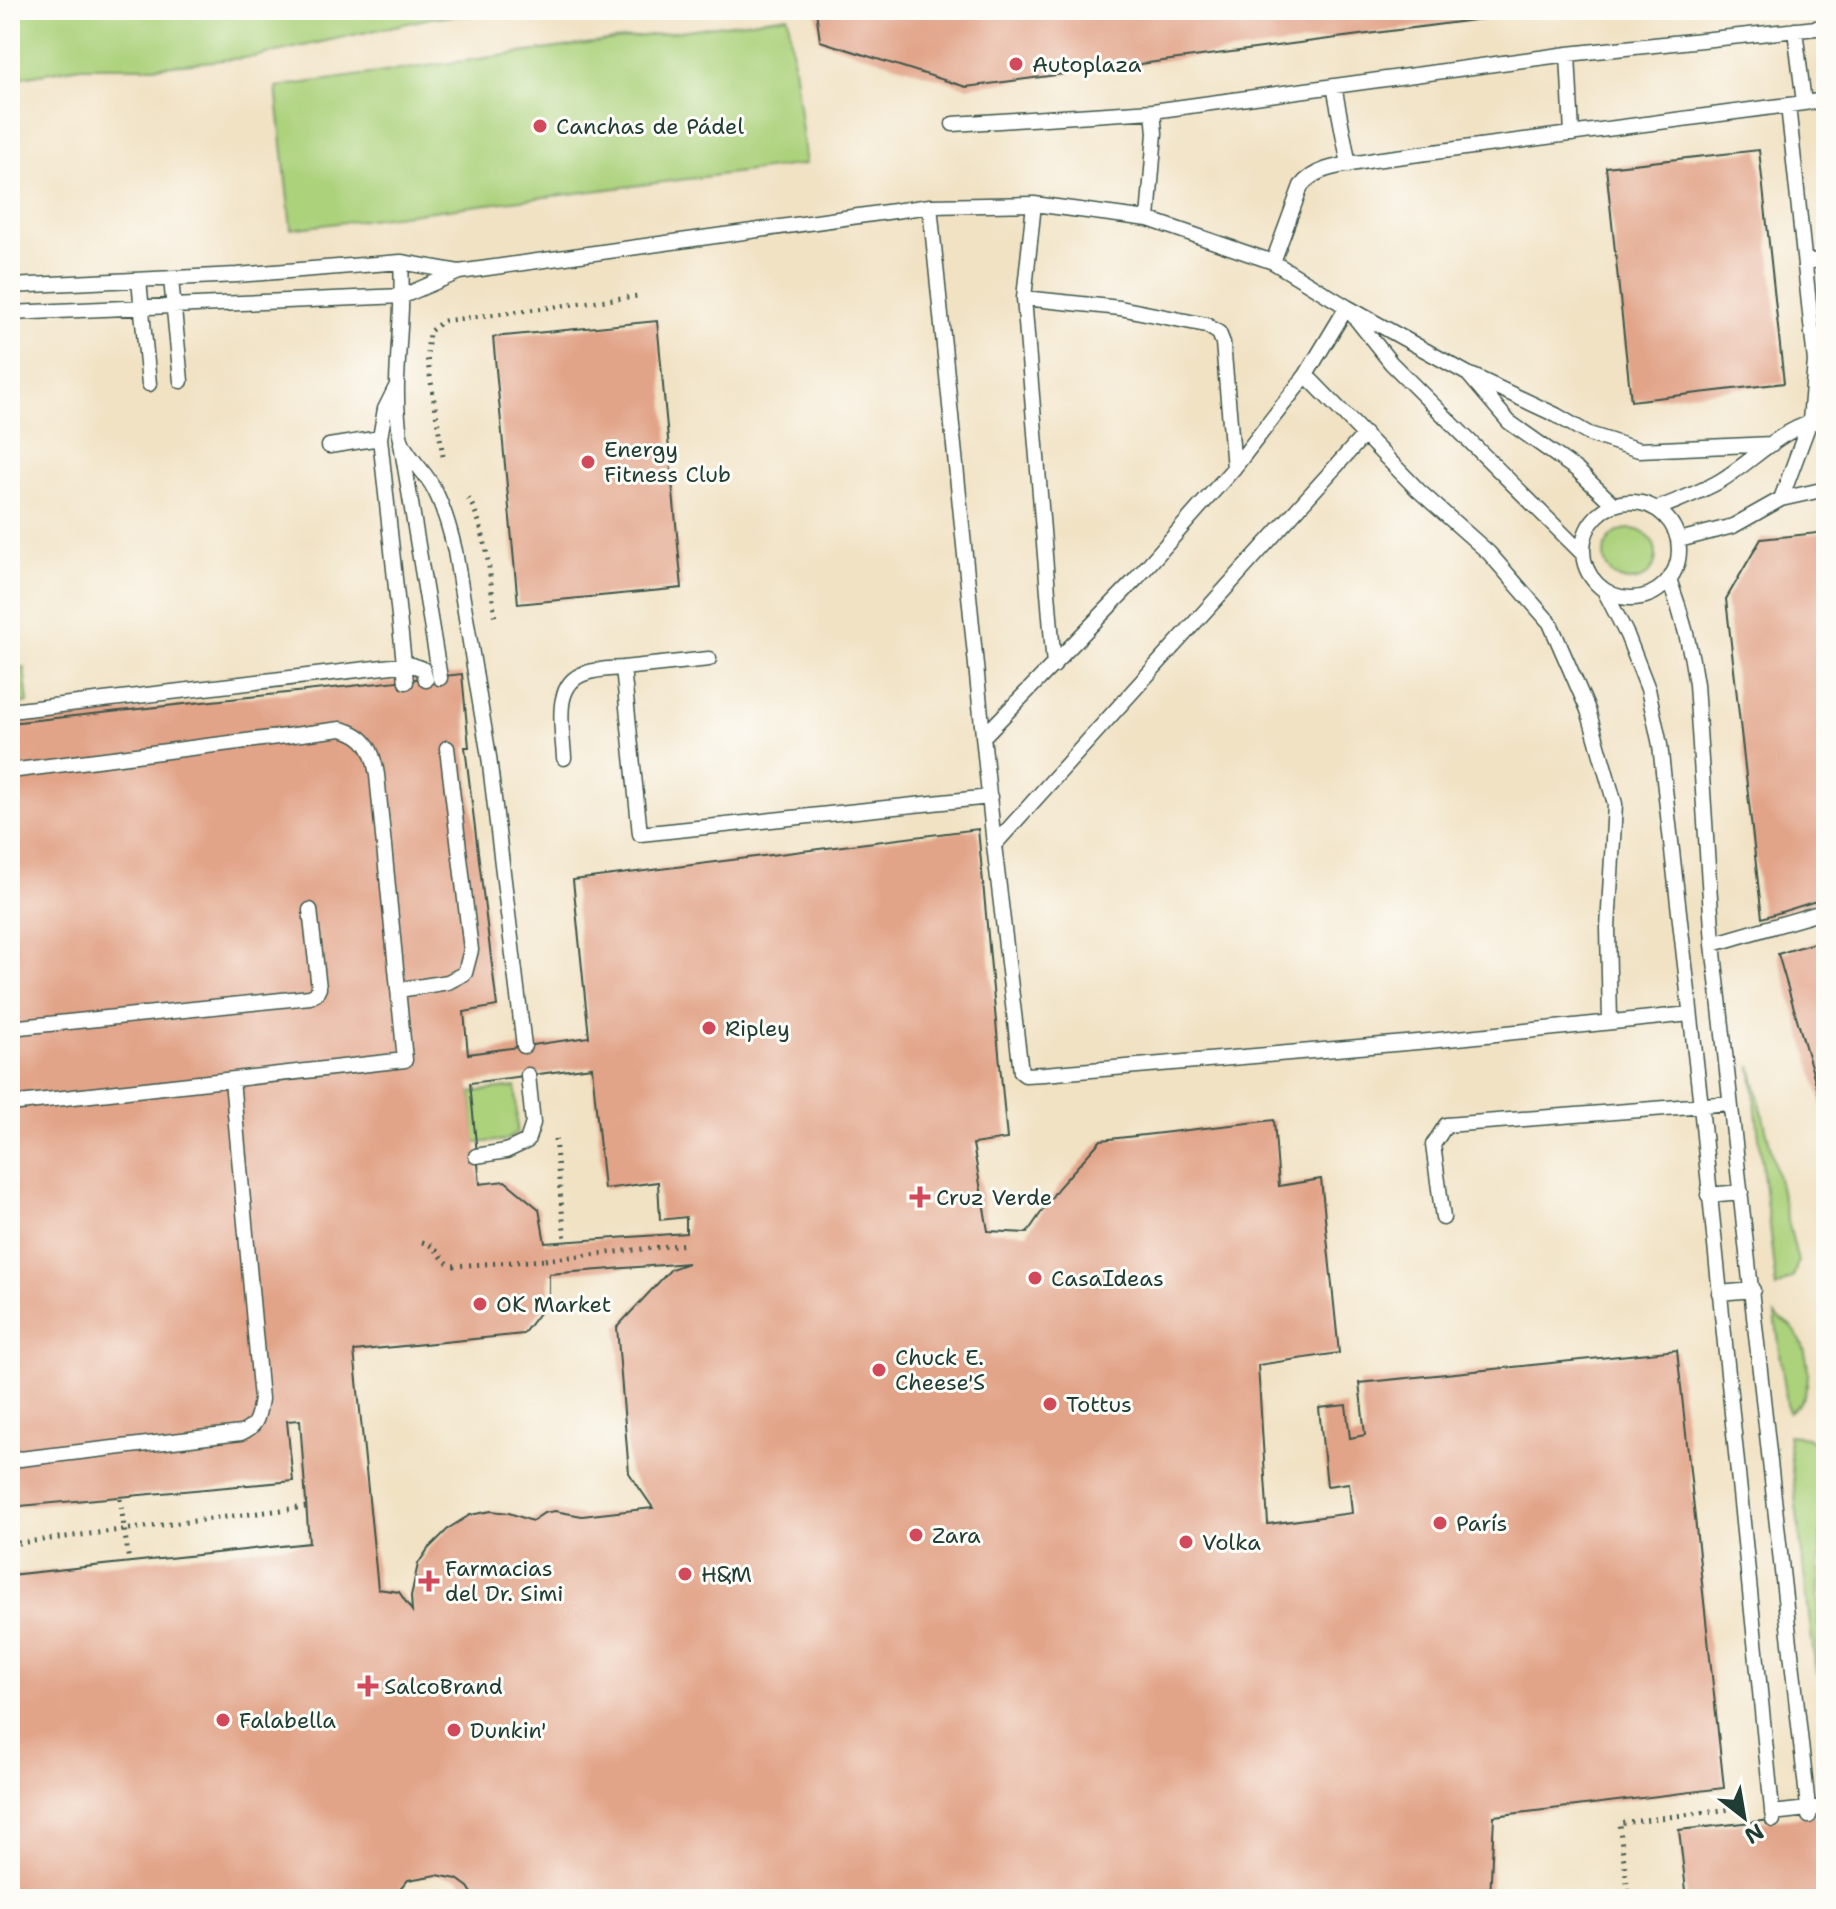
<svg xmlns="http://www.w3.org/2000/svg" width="1836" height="1909" font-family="'Shantell Sans',sans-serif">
	<rect width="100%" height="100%" fill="#fdfcf7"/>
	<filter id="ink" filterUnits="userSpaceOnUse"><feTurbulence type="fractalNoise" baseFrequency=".0125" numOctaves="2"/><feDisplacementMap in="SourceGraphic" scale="16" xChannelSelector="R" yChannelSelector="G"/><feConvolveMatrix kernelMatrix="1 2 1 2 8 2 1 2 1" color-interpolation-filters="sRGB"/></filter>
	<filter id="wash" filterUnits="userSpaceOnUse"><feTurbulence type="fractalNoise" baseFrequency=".006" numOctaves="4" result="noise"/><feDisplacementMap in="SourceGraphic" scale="32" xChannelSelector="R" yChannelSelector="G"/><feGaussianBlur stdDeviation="1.8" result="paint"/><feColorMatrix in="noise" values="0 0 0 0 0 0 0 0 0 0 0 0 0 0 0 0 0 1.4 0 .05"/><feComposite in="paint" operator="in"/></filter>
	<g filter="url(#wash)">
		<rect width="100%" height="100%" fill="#f1e2c4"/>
		<path fill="#acd27c" stroke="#668858" stroke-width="2" d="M 10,10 L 521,10 L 431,18 L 253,57 L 153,67 L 80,67 L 10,79 Z
			M 788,16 L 806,164 L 291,229 L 276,87 Z
			M1604 555a26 26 0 1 1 52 0a26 26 0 1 1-52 0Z
			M 24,667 L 28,703 L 10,704 L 10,668 Z
			M 1751,1066 L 1798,1262 L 1793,1277 L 1776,1288 Z
			M 516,1087 L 517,1132 L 507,1140 L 475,1143 L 471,1092 Z
			M 1775,1315 C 1781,1320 1790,1325 1795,1331 C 1811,1353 1816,1397 1788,1412 Z
			M 1788,1435 L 1807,1437 L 1819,1445 L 1823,1471 L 1816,1675 Z"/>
		<g id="blocks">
			<path fill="#e2a489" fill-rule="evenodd" d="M 816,10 L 1534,10 L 1534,12 L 966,87 L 820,41 Z
				M 1759,150 L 1784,383 L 1631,401 L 1606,167 Z
				M 657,321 L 682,588 L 518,604 L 493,337 Z
				M 1826,532 L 1826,898 L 1762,918 L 1726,599 L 1761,539 Z
				M 462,674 L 469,747 L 465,747 L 497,1006 L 464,1012 L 468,1054 L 589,1037 L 573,880 L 978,829 L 1007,1139 L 973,1144 L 988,1231 L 1027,1233 L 1058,1188 L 1101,1140 L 1274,1120 L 1279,1186 L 1321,1179 L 1339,1353 L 1258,1365 L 1268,1524 L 1352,1513 L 1349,1483 L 1327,1486 L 1319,1408 L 1346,1405 L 1350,1438 L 1365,1435 L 1359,1383 L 1677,1350 L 1724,1788 L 1494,1816 L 1490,1899 L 476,1899 L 468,1887 L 457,1879 L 437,1875 L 408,1880 L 392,1899 L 10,1899 L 10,1575 L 309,1543 L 300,1420 L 287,1421 L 293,1481 L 10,1507 L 10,723 ZM 592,1067 L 604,1189 L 658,1182 L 660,1220 L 686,1217 L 686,1233 L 545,1243 L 539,1209 L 505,1181 L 480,1184 L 470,1083 ZM 688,1263 L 671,1269 L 617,1327 L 629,1473 L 653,1508 L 582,1516 L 555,1511 L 544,1513 L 532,1521 L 509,1513 L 491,1511 L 470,1515 L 449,1528 L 428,1549 L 418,1564 L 411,1596 L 412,1611 L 399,1592 L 378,1589 L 354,1351 L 523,1334 L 549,1300 L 549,1274 Z
				M 1826,939 L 1826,1111 L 1824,1111 L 1778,954 Z
				M 1826,1814 L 1826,1899 L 1687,1899 L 1679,1830 Z"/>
		</g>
	</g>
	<g filter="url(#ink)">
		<use href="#blocks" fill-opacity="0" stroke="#3e564a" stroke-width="2"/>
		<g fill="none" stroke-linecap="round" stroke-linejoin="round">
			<defs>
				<path id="lane" d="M 1795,30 L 1804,103
					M 1568,54 L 1572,134
					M 1334,86 L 1349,165
					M 953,124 L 1153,111
					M 1034,204 L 1024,298 L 1054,666
					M 930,206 L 994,845 L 1021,1072 L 1025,1075 L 1044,1074 L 1429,1041 L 1690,1014
					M 1148,219 L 1155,133 L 1153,111 L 1568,54 L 1826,27
					M 401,262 C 405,320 391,378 400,435 C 403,453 425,471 433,487 C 444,507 450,529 455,551 L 489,757 L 524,1046
					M 1273,262 L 1301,186 C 1317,165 1350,165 1374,160 L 1826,100
					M 1806,262 L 1826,259
					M 171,279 L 181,381
					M 139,280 L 149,384
					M 10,286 L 237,275 L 401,262 L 459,272
					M 1024,298 L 1120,308 L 1206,325 L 1219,333 L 1223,343 L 1234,468
					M 10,313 L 403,296 L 459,272 L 930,206 L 1034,204 L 1148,219 L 1273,262 L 1347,307 L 1468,374 L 1509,422 L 1577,470 L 1613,504
					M 1352,314 L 1391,363 L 1582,553
					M 1306,375 L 1418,490 L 1489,553 L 1550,623 L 1588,710 L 1615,804 L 1608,928 L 1610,1022
					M 1473,376 L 1556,415 L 1589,434 L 1639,450 L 1772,444
					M 396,387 L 385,409 L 380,438 L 406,682
					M 401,443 L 440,678
					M 329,446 L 380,438
					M 1781,499 L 1810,421 L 1815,361 L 1788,105
					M1583 550a48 48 0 1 1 96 0a48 48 0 1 1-96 0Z
					M 1657,509 C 1678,500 1701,492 1720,481 C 1755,460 1784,424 1826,420
					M 1679,540 L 1733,526 L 1781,499 L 1826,489
					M 1669,579 C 1682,614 1691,648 1696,684 L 1713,944 L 1809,1816
					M 1604,590 L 1627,635 L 1648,689 L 1660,745 L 1701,1106 L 1773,1820
					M 709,659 L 623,668 L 640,834 L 990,797
					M 10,711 L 409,664 L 423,669 L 426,680
					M 983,737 L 1136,579 L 1234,468 L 1306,375 L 1347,307
					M 564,758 C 563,731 551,683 586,673 C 597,669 611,669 623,668
					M 10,771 L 341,729 C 367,735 373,751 377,775 L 405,1060 L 10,1104
					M 994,845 L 1365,434
					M 1713,944 L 1826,911
					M 399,990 L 448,982 L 465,973 L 471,950 L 469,933 L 447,748
					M 10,1028 L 310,997 L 316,994 L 319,988 L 310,910
					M 476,1156 L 506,1151 L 527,1141 L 533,1123 L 528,1075
					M 1708,1195 L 1741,1192
					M 1443,1218 L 1433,1145 L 1446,1125 L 1730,1103
					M 1719,1293 L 1753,1290
					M 10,1456 L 20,1459 L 241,1433 C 258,1426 258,1416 261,1399 L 232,1080
					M 1772,1813 L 1826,1807"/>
			</defs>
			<use href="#lane" stroke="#3e564a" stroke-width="17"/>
			<path stroke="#3e564a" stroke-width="5" stroke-dasharray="2 6" stroke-linecap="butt" d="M 443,456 L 427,357 L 429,332 L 443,321 L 638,296
				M 468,498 C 488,530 491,584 495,621
				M 555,1139 L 565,1240
				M 422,1242 C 440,1247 439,1260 453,1266 L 545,1260
				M 10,1544 L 306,1507
				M 1629,1899 L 1619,1823 L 1748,1807"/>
			<use href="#lane" stroke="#fff" stroke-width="14"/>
			<path stroke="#3e564a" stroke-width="5" stroke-dasharray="2 6" stroke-linecap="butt" d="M 545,1260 L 687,1244
				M 120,1499 L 129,1562"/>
		</g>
	</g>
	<g fill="#d1495b" stroke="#fdfcf7" stroke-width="3">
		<circle cx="1016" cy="64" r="8"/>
		<circle cx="540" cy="126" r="8"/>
		<circle cx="588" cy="462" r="8"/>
		<circle cx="709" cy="1028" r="8"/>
		<path d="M916 1185h8v8h8v8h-8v8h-8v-8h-8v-8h8z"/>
		<circle cx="1035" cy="1278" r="8"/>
		<circle cx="480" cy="1304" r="8"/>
		<circle cx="879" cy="1370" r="8"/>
		<circle cx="1050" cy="1404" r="8"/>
		<circle cx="1440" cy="1523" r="8"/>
		<circle cx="916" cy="1535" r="8"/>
		<circle cx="1186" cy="1542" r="8"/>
		<circle cx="685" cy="1574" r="8"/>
		<path d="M425 1569h8v8h8v8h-8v8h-8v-8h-8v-8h8z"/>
		<path d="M364 1674h8v8h8v8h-8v8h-8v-8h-8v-8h8z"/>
		<circle cx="223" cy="1720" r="8"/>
		<circle cx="454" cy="1730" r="8"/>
	</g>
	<g text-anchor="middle" stroke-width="6" stroke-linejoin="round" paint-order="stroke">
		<g font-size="22" fill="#1f3d34" stroke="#fdfcf7" text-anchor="start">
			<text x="1032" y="72">Autoplaza</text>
			<text x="556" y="134">Canchas de Pádel</text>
			<text x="604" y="457">Energy<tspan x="604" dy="25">Fitness Club</tspan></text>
			<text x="725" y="1036">Ripley</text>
			<text x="936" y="1205">Cruz Verde</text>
			<text x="1051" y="1286">CasaIdeas</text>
			<text x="496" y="1312">OK Market</text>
			<text x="895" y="1365">Chuck E.<tspan x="895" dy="25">Cheese'S</tspan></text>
			<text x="1066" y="1412">Tottus</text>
			<text x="1456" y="1531">París</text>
			<text x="932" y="1543">Zara</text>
			<text x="1202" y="1550">Volka</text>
			<text x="445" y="1576">Farmacias<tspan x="445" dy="25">del Dr. Simi</tspan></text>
			<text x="701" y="1582">H&amp;M</text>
			<text x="384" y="1694">SalcoBrand</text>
			<text x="239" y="1728">Falabella</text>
			<text x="470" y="1738">Dunkin'</text>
		</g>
	</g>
	<rect width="1836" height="1909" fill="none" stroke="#fdfcf7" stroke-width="40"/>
	<g transform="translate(1744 1817) rotate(149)" stroke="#fdfcf7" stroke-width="6" paint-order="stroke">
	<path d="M0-6L14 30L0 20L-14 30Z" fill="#1f3d34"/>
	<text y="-12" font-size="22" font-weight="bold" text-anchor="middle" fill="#1f3d34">N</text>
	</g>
</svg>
